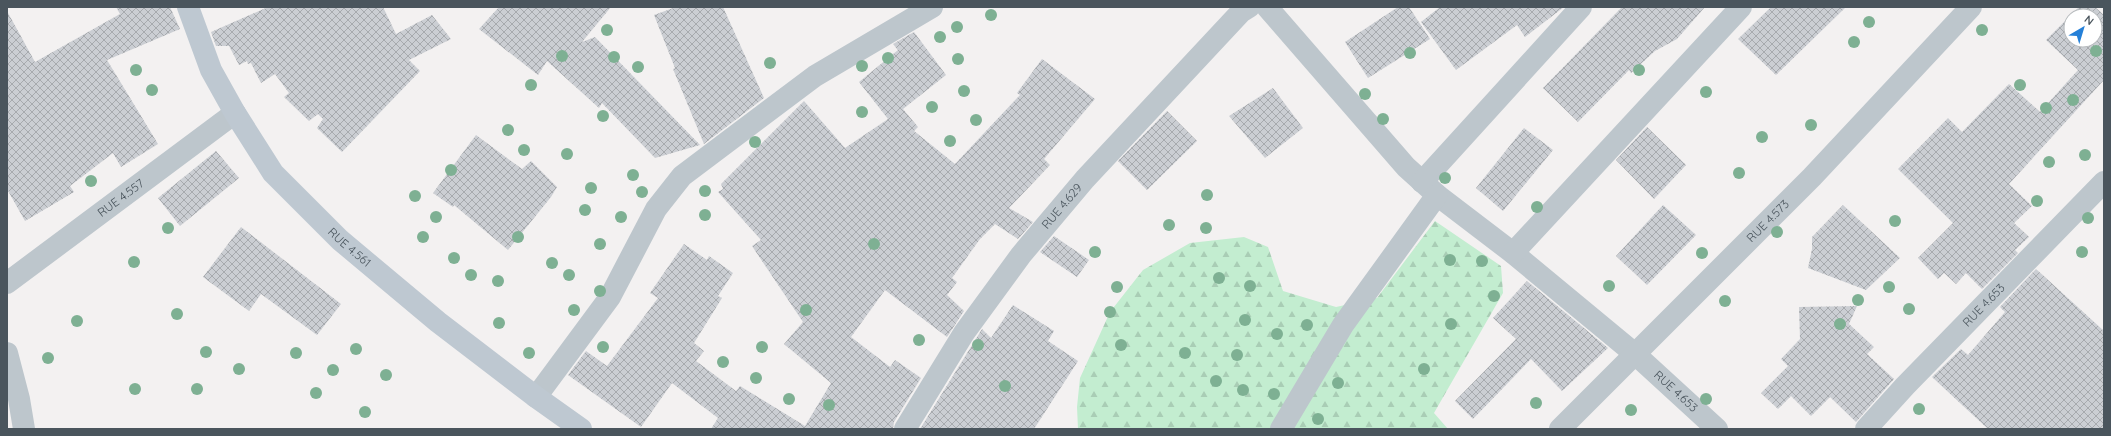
<svg xmlns="http://www.w3.org/2000/svg" width="2111" height="436" font-family="Quicksand,sans-serif">
	<defs>
		<pattern id="forest-firs" width="22" height="20" patternUnits="userSpaceOnUse"><rect width="22" height="20" fill="#c3edd0"/><path d="M5 1l3.5 6h-7zM16 11l3.5 6h-7z" fill="#a9cdb5"/></pattern>
		<pattern id="building-cross-hatch" width="8" height="8" patternUnits="userSpaceOnUse"><rect width="8" height="8" fill="#cbced3"/><path d="M0 0l8 8M0 8l8-8" fill="none" stroke="#a7aaae"/></pattern>
	</defs>
	<rect width="100%" height="100%" fill="#f3f1f1"/>
	<path fill="url(#forest-firs)" d="M 1435,221 L 1501,266 L 1503,293 L 1434,413 L 1448,429 L 1078,429 L 1077,407 L 1080,378 L 1110,312 L 1143,270 L 1190,243 L 1244,237 L 1268,247 L 1283,291 L 1336,307 L 1377,298 Z"/>
	<path fill="url(#building-cross-hatch)" fill-rule="evenodd" d="M 116,7 L 170,7 L 180,29 L 107,60 L 158,144 L 121,167 L 113,153 L 70,186 L 74,192 L 25,221 L 7,189 L 7,11 L 35,62 L 120,14 Z
		M 268,7 L 383,7 L 396,34 L 432,15 L 451,39 L 409,60 L 420,71 L 342,152 L 317,128 L 323,119 L 318,114 L 309,121 L 284,97 L 289,93 L 275,74 L 261,83 L 251,63 L 248,64 L 247,61 L 239,65 L 229,46 L 216,46 L 211,32 Z
		M 499,7 L 611,7 L 582,42 L 595,37 L 700,145 L 655,158 L 602,103 L 599,108 L 547,61 L 538,75 L 479,29 Z
		M 676,7 L 723,7 L 764,98 L 704,144 L 673,69 L 675,68 L 654,15 Z
		M 1398,7 L 1409,7 L 1430,39 L 1368,78 L 1345,42 Z
		M 1440,7 L 1564,7 L 1525,37 L 1517,25 L 1456,70 L 1421,22 Z
		M 1622,7 L 1705,7 L 1677,39 L 1655,51 L 1631,73 L 1629,70 L 1578,122 L 1543,88 Z
		M 1771,7 L 1846,7 L 1776,75 L 1738,39 Z
		M 2079,7 L 2095,7 L 2104,15 L 2104,80 L 2009,184 L 2032,206 L 2014,223 L 2029,237 L 2015,250 L 2018,253 L 1982,289 L 1966,273 L 1956,284 L 1944,273 L 1938,279 L 1918,258 L 1953,223 L 1898,169 L 1948,118 L 1962,132 L 2009,84 L 2040,112 L 2078,70 L 2046,40 ZM 2071,16 L 2095,16 L 2095,40 L 2071,40 Z
		M 914,32 L 946,75 L 903,109 L 918,127 L 914,131 L 955,164 L 1020,95 L 1017,93 L 1042,59 L 1095,99 L 1044,159 L 1050,165 L 1009,208 L 1033,222 L 1018,239 L 995,224 L 980,239 L 952,278 L 957,282 L 947,295 L 964,311 L 947,337 L 885,290 L 851,337 L 890,367 L 895,360 L 921,378 L 894,422 L 893,429 L 711,429 L 718,418 L 672,383 L 641,427 L 568,375 L 586,351 L 607,366 L 658,298 L 650,293 L 684,244 L 707,260 L 709,256 L 733,273 L 718,296 L 722,298 L 694,343 L 704,351 L 696,361 L 736,391 L 740,386 L 805,426 L 831,383 L 784,344 L 803,322 L 752,246 L 761,240 L 718,192 L 723,189 L 721,184 L 804,101 L 845,148 L 888,119 L 859,82 L 898,50 L 893,44 Z
		M 1273,88 L 1303,128 L 1265,158 L 1229,116 Z
		M 1167,111 L 1197,141 L 1147,190 L 1118,161 Z
		M 1647,127 L 1686,165 L 1654,199 L 1616,160 Z
		M 1524,128 L 1553,150 L 1503,211 L 1476,188 Z
		M 476,135 L 522,169 L 531,161 L 557,187 L 551,197 L 508,250 L 454,205 L 453,207 L 433,193 Z
		M 216,151 L 239,178 L 180,226 L 158,198 Z
		M 1663,205 L 1696,235 L 1647,285 L 1616,256 Z
		M 1843,205 L 1900,258 L 1866,290 L 1808,268 L 1812,249 L 1812,237 Z
		M 241,227 L 341,304 L 317,335 L 261,294 L 249,311 L 203,277 Z
		M 1054,236 L 1089,260 L 1077,277 L 1040,252 Z
		M 2036,269 L 2104,331 L 2104,429 L 1988,429 L 1932,377 L 1961,349 L 1968,355 L 2005,312 L 2000,307 Z
		M 1527,281 L 1608,348 L 1562,391 L 1531,359 L 1473,419 L 1455,401 L 1516,339 L 1493,318 Z
		M 1013,305 L 1054,331 L 1048,341 L 1078,361 L 1034,429 L 920,429 L 982,329 L 991,338 Z
		M 1857,306 L 1849,324 L 1874,347 L 1867,354 L 1894,379 L 1856,422 L 1830,397 L 1811,416 L 1791,396 L 1778,409 L 1761,393 L 1788,366 L 1781,359 L 1800,339 L 1799,307 Z"/>
	<g fill="none" stroke-linecap="round" stroke-linejoin="round">
		<g stroke="#bdc6cc" stroke-width="22">
			<path id="s1" d="M 1267,7 L 1406,167 L 1437,195 L 1513,253 L 1635,354 L 1717,429"/>
			<path d="M 1422,182 L 1581,7"/>
			<path d="M 1513,253 L 1741,7"/>
			<path id="s2" d="M 7,283 L 235,113"/>
			<path d="M 7,353 L 19,399 L 24,429"/>
			<path d="M 536,397 L 610,297 L 656,209 L 682,176 L 815,76 L 932,7"/>
			<path id="s3" d="M 905,429 L 964,333 L 1021,255 L 1085,179 L 1241,12 L 1249,7"/>
			<path d="M 1281,429 L 1343,325 L 1437,195"/>
			<path id="s4" d="M 1560,429 L 1812,177 L 1971,7"/>
			<path id="s5" d="M 1866,429 L 1905,386 L 2104,182"/>
		</g>
		<path stroke="#bec8d1" stroke-width="22" id="s6" d="M 188,7 L 211,70 L 235,113 L 273,173 L 340,240 L 438,322 L 536,397 L 581,429"/>
	</g>
	<g fill="#7eb093">
		<circle cx="991" cy="15" r="6"/>
		<circle cx="1869" cy="22" r="6"/>
		<circle cx="957" cy="27" r="6"/>
		<circle cx="607" cy="30" r="6"/>
		<circle cx="1982" cy="30" r="6"/>
		<circle cx="940" cy="37" r="6"/>
		<circle cx="1854" cy="42" r="6"/>
		<circle cx="2096" cy="51" r="6"/>
		<circle cx="1410" cy="53" r="6"/>
		<circle cx="562" cy="56" r="6"/>
		<circle cx="614" cy="57" r="6"/>
		<circle cx="888" cy="58" r="6"/>
		<circle cx="958" cy="59" r="6"/>
		<circle cx="770" cy="63" r="6"/>
		<circle cx="862" cy="66" r="6"/>
		<circle cx="638" cy="67" r="6"/>
		<circle cx="136" cy="70" r="6"/>
		<circle cx="1639" cy="70" r="6"/>
		<circle cx="531" cy="85" r="6"/>
		<circle cx="2020" cy="85" r="6"/>
		<circle cx="152" cy="90" r="6"/>
		<circle cx="964" cy="91" r="6"/>
		<circle cx="1706" cy="92" r="6"/>
		<circle cx="1365" cy="94" r="6"/>
		<circle cx="2073" cy="100" r="6"/>
		<circle cx="932" cy="107" r="6"/>
		<circle cx="2046" cy="108" r="6"/>
		<circle cx="862" cy="112" r="6"/>
		<circle cx="603" cy="116" r="6"/>
		<circle cx="1383" cy="119" r="6"/>
		<circle cx="976" cy="120" r="6"/>
		<circle cx="1811" cy="125" r="6"/>
		<circle cx="508" cy="130" r="6"/>
		<circle cx="1762" cy="137" r="6"/>
		<circle cx="950" cy="141" r="6"/>
		<circle cx="755" cy="142" r="6"/>
		<circle cx="524" cy="150" r="6"/>
		<circle cx="567" cy="154" r="6"/>
		<circle cx="2085" cy="155" r="6"/>
		<circle cx="2049" cy="162" r="6"/>
		<circle cx="451" cy="170" r="6"/>
		<circle cx="1739" cy="173" r="6"/>
		<circle cx="633" cy="175" r="6"/>
		<circle cx="1445" cy="178" r="6"/>
		<circle cx="91" cy="181" r="6"/>
		<circle cx="591" cy="188" r="6"/>
		<circle cx="705" cy="191" r="6"/>
		<circle cx="642" cy="192" r="6"/>
		<circle cx="1207" cy="195" r="6"/>
		<circle cx="415" cy="196" r="6"/>
		<circle cx="2037" cy="201" r="6"/>
		<circle cx="1537" cy="207" r="6"/>
		<circle cx="585" cy="210" r="6"/>
		<circle cx="705" cy="215" r="6"/>
		<circle cx="436" cy="217" r="6"/>
		<circle cx="621" cy="217" r="6"/>
		<circle cx="2088" cy="218" r="6"/>
		<circle cx="1895" cy="221" r="6"/>
		<circle cx="1169" cy="225" r="6"/>
		<circle cx="168" cy="228" r="6"/>
		<circle cx="1206" cy="228" r="6"/>
		<circle cx="1777" cy="232" r="6"/>
		<circle cx="423" cy="237" r="6"/>
		<circle cx="518" cy="237" r="6"/>
		<circle cx="600" cy="244" r="6"/>
		<circle cx="874" cy="244" r="6"/>
		<circle cx="1095" cy="252" r="6"/>
		<circle cx="2082" cy="252" r="6"/>
		<circle cx="1702" cy="253" r="6"/>
		<circle cx="454" cy="258" r="6"/>
		<circle cx="1450" cy="260" r="6"/>
		<circle cx="1482" cy="261" r="6"/>
		<circle cx="134" cy="262" r="6"/>
		<circle cx="552" cy="263" r="6"/>
		<circle cx="471" cy="275" r="6"/>
		<circle cx="569" cy="275" r="6"/>
		<circle cx="1219" cy="278" r="6"/>
		<circle cx="498" cy="281" r="6"/>
		<circle cx="1250" cy="286" r="6"/>
		<circle cx="1609" cy="286" r="6"/>
		<circle cx="1117" cy="287" r="6"/>
		<circle cx="1889" cy="287" r="6"/>
		<circle cx="600" cy="291" r="6"/>
		<circle cx="1494" cy="296" r="6"/>
		<circle cx="1858" cy="300" r="6"/>
		<circle cx="1725" cy="301" r="6"/>
		<circle cx="1909" cy="309" r="6"/>
		<circle cx="574" cy="310" r="6"/>
		<circle cx="806" cy="310" r="6"/>
		<circle cx="1110" cy="312" r="6"/>
		<circle cx="177" cy="314" r="6"/>
		<circle cx="1245" cy="320" r="6"/>
		<circle cx="77" cy="321" r="6"/>
		<circle cx="499" cy="323" r="6"/>
		<circle cx="1451" cy="324" r="6"/>
		<circle cx="1840" cy="324" r="6"/>
		<circle cx="1307" cy="325" r="6"/>
		<circle cx="1277" cy="334" r="6"/>
		<circle cx="919" cy="340" r="6"/>
		<circle cx="978" cy="345" r="6"/>
		<circle cx="1121" cy="345" r="6"/>
		<circle cx="603" cy="347" r="6"/>
		<circle cx="762" cy="347" r="6"/>
		<circle cx="356" cy="349" r="6"/>
		<circle cx="206" cy="352" r="6"/>
		<circle cx="296" cy="353" r="6"/>
		<circle cx="529" cy="353" r="6"/>
		<circle cx="1185" cy="353" r="6"/>
		<circle cx="1237" cy="355" r="6"/>
		<circle cx="48" cy="358" r="6"/>
		<circle cx="723" cy="362" r="6"/>
		<circle cx="239" cy="369" r="6"/>
		<circle cx="1424" cy="369" r="6"/>
		<circle cx="333" cy="370" r="6"/>
		<circle cx="386" cy="375" r="6"/>
		<circle cx="756" cy="378" r="6"/>
		<circle cx="1216" cy="381" r="6"/>
		<circle cx="1338" cy="383" r="6"/>
		<circle cx="1005" cy="386" r="6"/>
		<circle cx="135" cy="389" r="6"/>
		<circle cx="197" cy="389" r="6"/>
		<circle cx="1243" cy="390" r="6"/>
		<circle cx="316" cy="393" r="6"/>
		<circle cx="1274" cy="394" r="6"/>
		<circle cx="789" cy="399" r="6"/>
		<circle cx="1706" cy="399" r="6"/>
		<circle cx="1536" cy="403" r="6"/>
		<circle cx="829" cy="405" r="6"/>
		<circle cx="1919" cy="409" r="6"/>
		<circle cx="1631" cy="410" r="6"/>
		<circle cx="365" cy="412" r="6"/>
		<circle cx="1318" cy="419" r="6"/>
	</g>
	<g text-anchor="middle" stroke-width="3" stroke-linejoin="round" paint-order="stroke">
		<g font-size="12" fill="#4a555d" stroke="#fff">
			<text dy="4" stroke="none"><textPath href="#s2" startOffset="142">RUE 4.557</textPath></text>
			<text dy="4" stroke="none"><textPath href="#s3" startOffset="273">RUE 4.629</textPath></text>
			<text dy="4" stroke="none"><textPath href="#s4" startOffset="294">RUE 4.573</textPath></text>
			<text dy="4" stroke="none"><textPath href="#s6" startOffset="294">RUE 4.561</textPath></text>
			<text dy="4" stroke="none"><textPath href="#s5" startOffset="171">RUE 4.653</textPath></text>
			<text dy="4" stroke="none"><textPath href="#s1" startOffset="563">RUE 4.653</textPath></text>
		</g>
	</g>
	<rect width="2111" height="436" fill="none" stroke="#4a555d" stroke-width="16"/>
	<g transform="translate(2083 28) rotate(38)"><circle r="19" fill="#ffffff" stroke="#b7bbbe"/>
	<path d="M0-3L7 15L0 10L-7 15Z" fill="#2580d8"/>
	<text y="-6" font-size="11" font-weight="bold" text-anchor="middle" fill="#4a555d">N</text>
	</g>
</svg>
